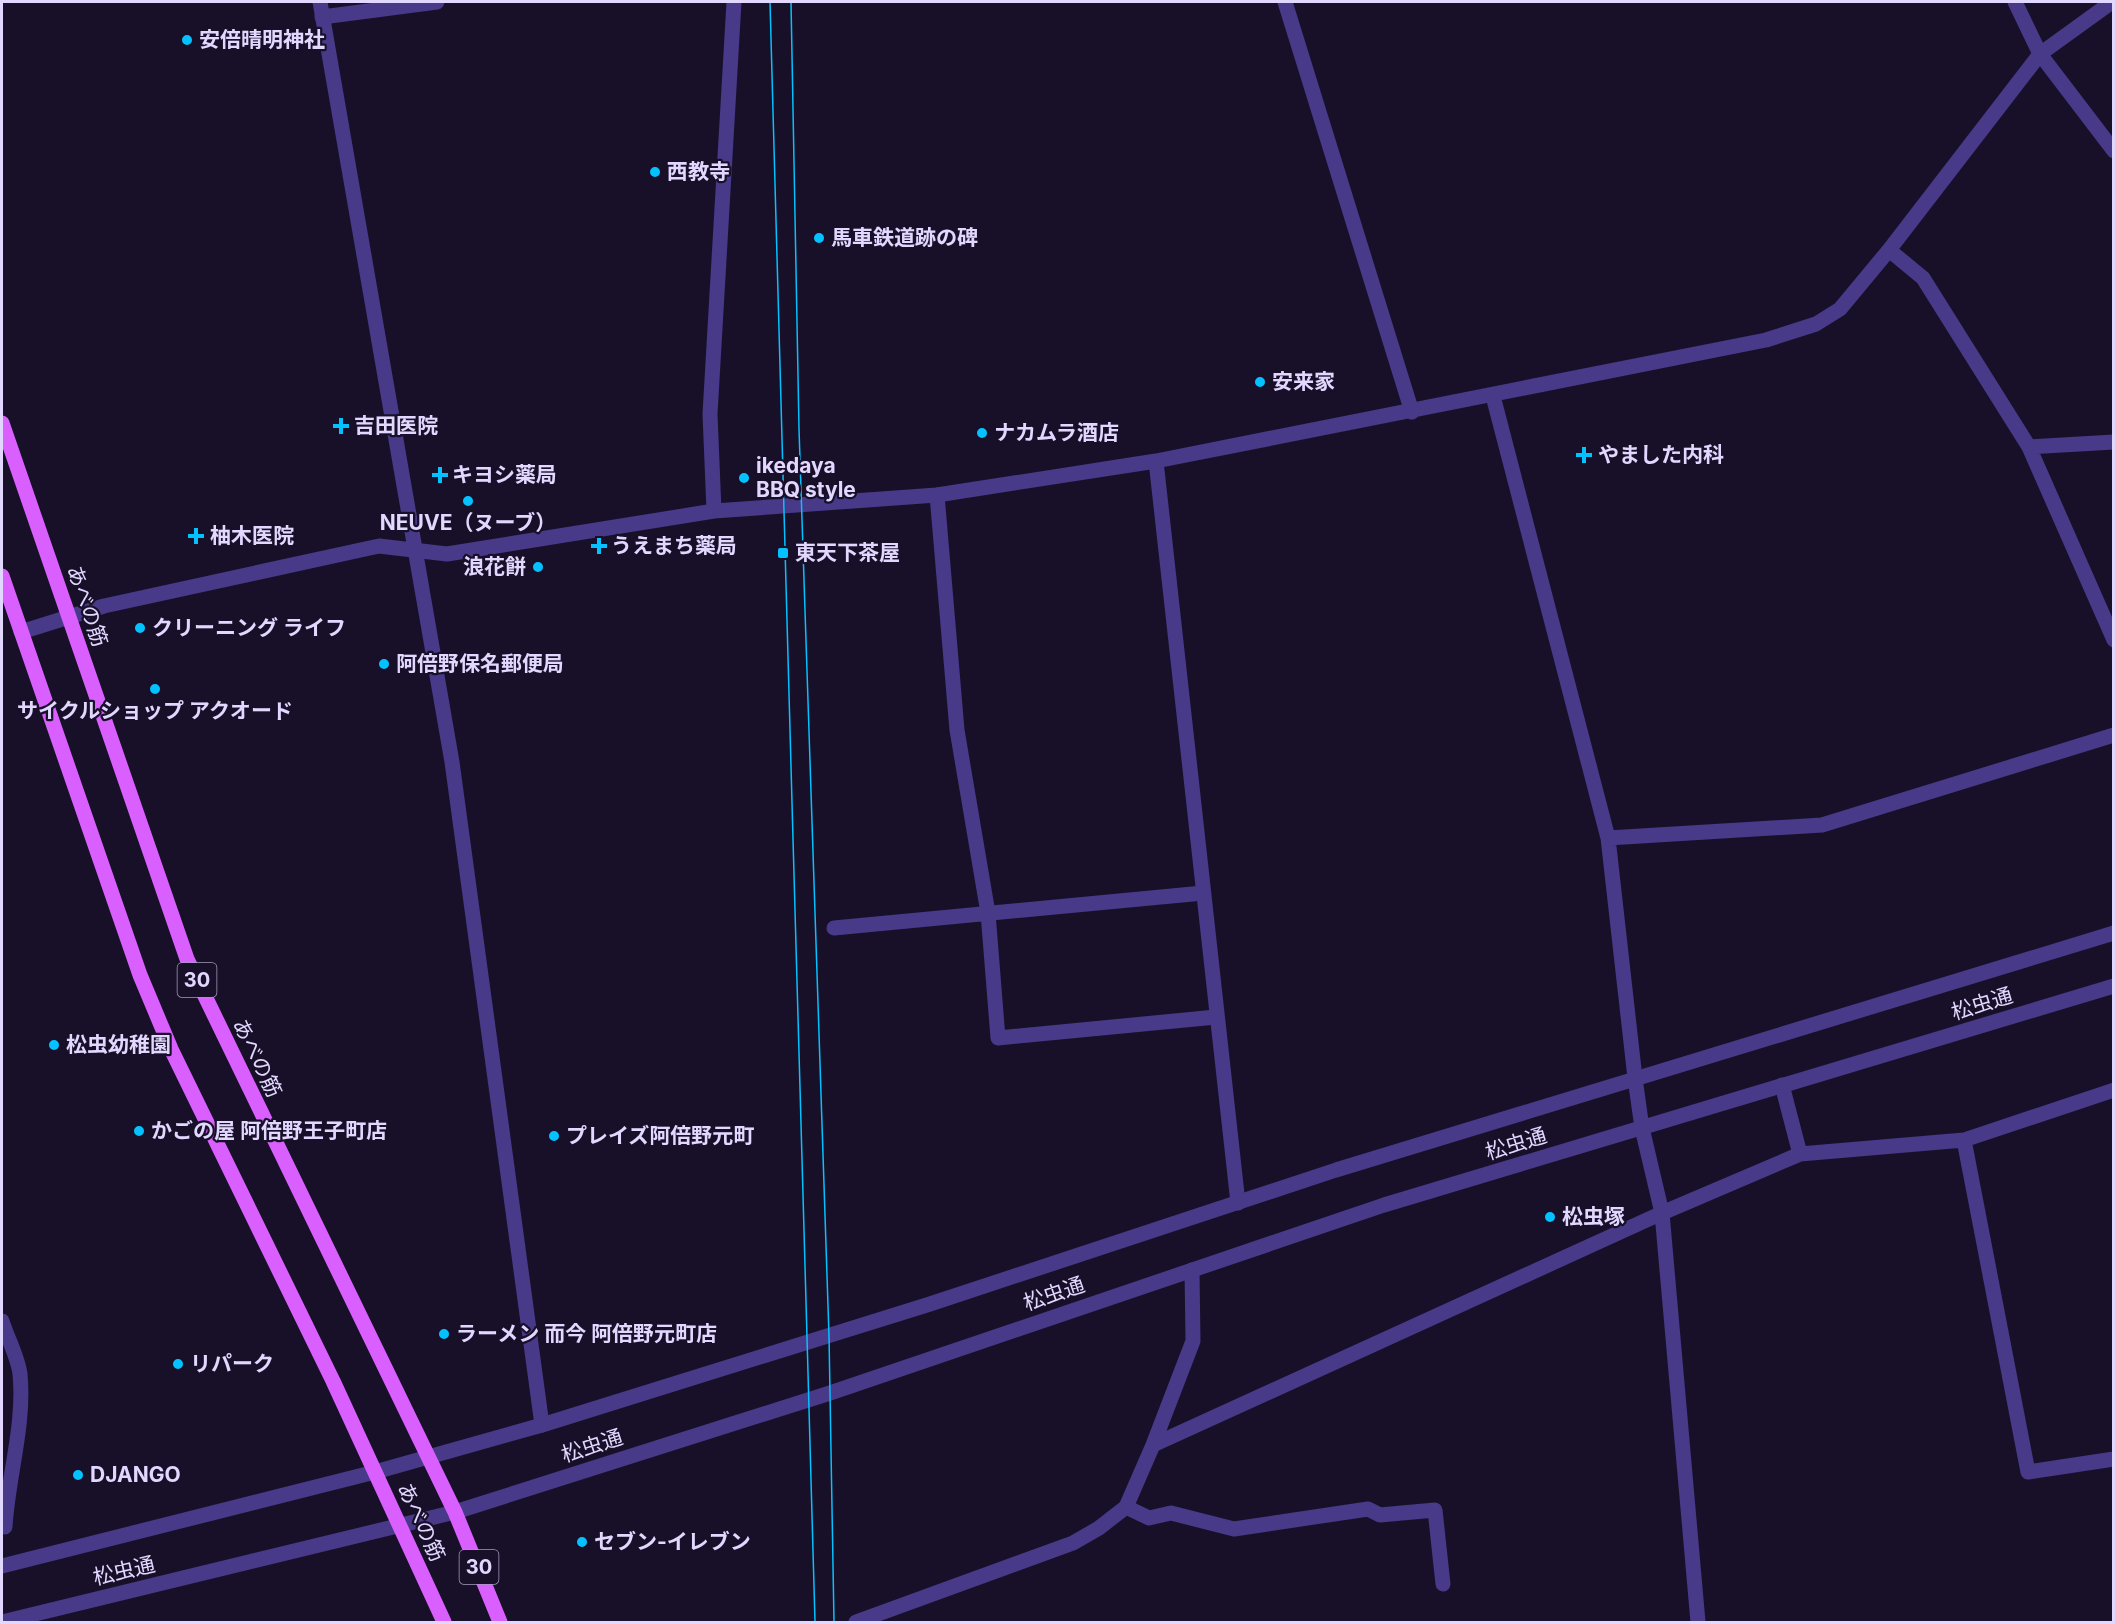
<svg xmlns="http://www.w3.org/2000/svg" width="2115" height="1624" font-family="Inter,'Noto Sans JP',sans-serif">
	<rect width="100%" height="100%" fill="#181029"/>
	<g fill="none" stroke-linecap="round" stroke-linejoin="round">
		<path stroke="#483989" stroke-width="15" d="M 2015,2 L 2040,54 L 2114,151
			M 322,17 L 437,2
			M 937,495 L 957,730 L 988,913 L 998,1038 L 1216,1017
			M 834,928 L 1203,893
			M 1642,1128 L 1662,1213
			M 2,1321 C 7,1337 18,1357 20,1374 C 25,1425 8,1476 5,1527
			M 1126,1507 L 1149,1518 L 1171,1513 L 1234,1529 L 1368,1509 L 1380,1515 L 1435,1510 L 1443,1584"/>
		<path stroke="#483989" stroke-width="15" d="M 320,2 L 452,762 L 542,1425
			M 1285,2 L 1412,412
			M 1889,250 L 1923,278 L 2029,447 L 2114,640
			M 1493,396 L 1608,838 L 1635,1078
			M 2029,447 L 2114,442
			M 1156,461 L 1238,1203
			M 714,511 L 710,414 L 734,2
			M 21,632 L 104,606 L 379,546 L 447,554 L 714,511 L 937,495 L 1156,461 L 1766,340 L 1816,324 L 1840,309 L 1889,250 L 2040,54 L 2112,2
			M 1608,838 L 1822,825 L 2114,735
			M 1782,1085 L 1800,1154
			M 1964,1140 L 2028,1472 L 2114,1459
			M 1662,1213 L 1698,1622
			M 1153,1445 L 1193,1341 L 1192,1270
			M 856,1622 L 1073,1543 L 1099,1528 L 1126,1507 L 1153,1445 L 1662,1213 L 1800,1154 L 1964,1140 L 2114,1090"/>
		<path stroke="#483989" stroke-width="15" d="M 1635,1078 L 1642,1128
			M 2,1566 L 375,1472 L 542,1425 L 930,1304 L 1336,1170 L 2114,933
			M 2,1622 L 455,1512 L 830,1393 L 1384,1205 L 2114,986"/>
		<path stroke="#da5fff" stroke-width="15" d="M 2,423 L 187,959 L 455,1512 L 500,1622
			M 2,576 L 140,975 L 171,1049 L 333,1381 L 444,1622"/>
		<path stroke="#04c2ff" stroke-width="1.5" d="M 770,2 C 780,542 804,1082 815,1622
			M 791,2 L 799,429 L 829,1336 L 834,1622"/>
	</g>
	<g fill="#04c2ff" stroke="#181029" stroke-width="2">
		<circle cx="187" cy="40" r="6"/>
		<circle cx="655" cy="172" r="6"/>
		<circle cx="819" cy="238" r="6"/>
		<circle cx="1260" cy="382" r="6"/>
		<path d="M338 417h6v6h6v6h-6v6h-6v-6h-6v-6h6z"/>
		<circle cx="982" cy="433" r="6"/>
		<path d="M1581 446h6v6h6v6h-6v6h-6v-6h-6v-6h6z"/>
		<path d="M437 466h6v6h6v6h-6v6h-6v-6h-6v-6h6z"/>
		<circle cx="744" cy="478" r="6"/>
		<circle cx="468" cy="501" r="6"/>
		<path d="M193 527h6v6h6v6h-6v6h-6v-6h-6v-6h6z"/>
		<path d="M596 537h6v6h6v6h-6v6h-6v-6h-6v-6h6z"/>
		<rect x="777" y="547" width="12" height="12" rx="3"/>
		<circle cx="538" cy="567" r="6"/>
		<circle cx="140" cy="628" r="6"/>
		<circle cx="384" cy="664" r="6"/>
		<circle cx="155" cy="689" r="6"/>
		<circle cx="54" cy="1045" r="6"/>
		<circle cx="139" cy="1131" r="6"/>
		<circle cx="554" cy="1136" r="6"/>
		<circle cx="1550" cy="1217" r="6"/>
		<circle cx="444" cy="1334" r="6"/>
		<circle cx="178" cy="1364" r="6"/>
		<circle cx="78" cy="1475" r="6"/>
		<circle cx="582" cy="1542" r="6"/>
	</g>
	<g text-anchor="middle" stroke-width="4.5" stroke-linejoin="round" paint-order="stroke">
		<g fill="#181029" stroke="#a59cbf" stroke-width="1.5">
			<rect x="177.5" y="963" width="39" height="34" rx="4.5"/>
			<rect x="459.5" y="1550" width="39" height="34" rx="4.5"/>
		</g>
		<g font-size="20" font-weight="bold" fill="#e2d8ff">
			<text x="197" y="987">30</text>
			<text x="479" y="1574">30</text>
		</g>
		<g font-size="21" font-weight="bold" fill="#e2d8ff" stroke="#181029" text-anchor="start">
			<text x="199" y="47">安倍晴明神社</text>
			<text x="667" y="179">西教寺</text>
			<text x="831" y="245">馬車鉄道跡の碑</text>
			<text x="1272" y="389">安来家</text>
			<text x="354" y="433">吉田医院</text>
			<text x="994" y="440">ナカムラ酒店</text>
			<text x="1598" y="462">やました内科</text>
			<text x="756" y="473">ikedaya<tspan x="756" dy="24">BBQ style</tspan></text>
			<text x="452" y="482">キヨシ薬局</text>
			<text x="468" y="530" text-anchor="middle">NEUVE（ヌーブ）</text>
			<text x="210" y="543">柚木医院</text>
			<text x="611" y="553">うえまち薬局</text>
			<text x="795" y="560">東天下茶屋</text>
			<text x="526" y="574" text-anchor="end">浪花餅</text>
			<text x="152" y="635">クリーニング ライフ</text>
			<text x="396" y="671">阿倍野保名郵便局</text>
			<text x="155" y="718" text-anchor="middle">サイクルショップ アクオード</text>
			<text x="66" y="1052">松虫幼稚園</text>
			<text x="151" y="1138">かごの屋 阿倍野王子町店</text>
			<text x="566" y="1143">プレイズ阿倍野元町</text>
			<text x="1562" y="1224">松虫塚</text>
			<text x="456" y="1341">ラーメン 而今 阿倍野元町店</text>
			<text x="190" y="1371">リパーク</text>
			<text x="90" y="1482">DJANGO</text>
			<text x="594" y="1549">セブン-イレブン</text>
		</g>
		<g font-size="21" fill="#e2d8ff" stroke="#181029">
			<text transform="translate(87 606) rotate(71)" y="7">あべの筋</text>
			<text transform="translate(1982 1004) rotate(-17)" y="7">松虫通</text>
			<text transform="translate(257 1058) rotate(64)" y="7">あべの筋</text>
			<text transform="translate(1516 1144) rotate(-17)" y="7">松虫通</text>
			<text transform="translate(1054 1294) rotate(-19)" y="7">松虫通</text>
			<text transform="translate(592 1446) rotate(-18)" y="7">松虫通</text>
			<text transform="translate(421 1522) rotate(65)" y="7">あべの筋</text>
			<text transform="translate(124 1571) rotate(-13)" y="7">松虫通</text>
		</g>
	</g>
	<rect width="2115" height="1624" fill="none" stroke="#e2d8ff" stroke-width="6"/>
</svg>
